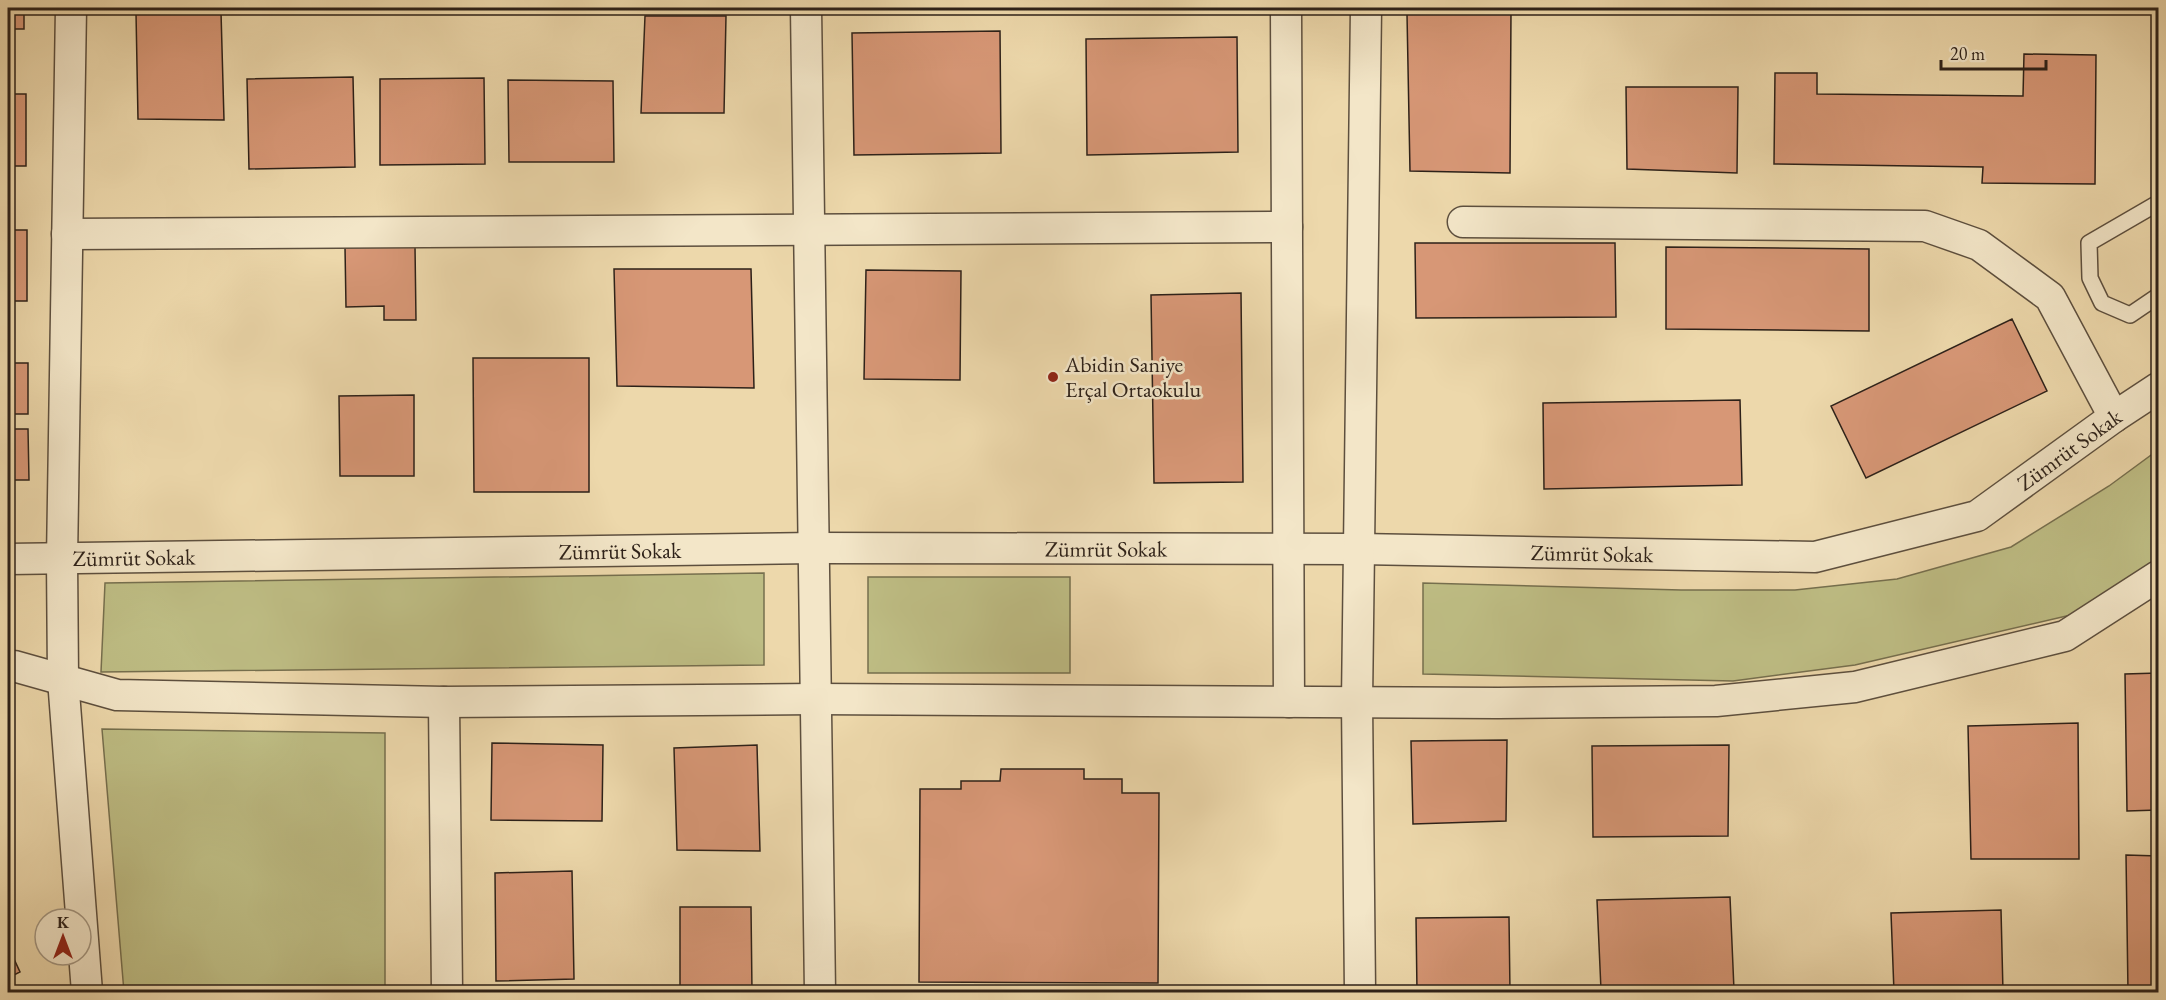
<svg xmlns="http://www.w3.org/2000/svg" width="2166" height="1000" font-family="'EB Garamond',serif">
	<rect width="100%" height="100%" fill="#edd8ab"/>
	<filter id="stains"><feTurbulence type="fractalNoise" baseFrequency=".00333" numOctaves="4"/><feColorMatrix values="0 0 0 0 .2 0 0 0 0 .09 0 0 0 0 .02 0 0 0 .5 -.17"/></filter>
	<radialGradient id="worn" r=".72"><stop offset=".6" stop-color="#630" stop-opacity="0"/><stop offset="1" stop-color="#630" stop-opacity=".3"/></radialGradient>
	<path fill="#bebd84" stroke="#766f4e" stroke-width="1.5" d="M 2158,450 L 2158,561 L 2075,614 L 1855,665 L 1733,681 L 1423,674 L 1423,583 L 1681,590 L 1795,590 L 1897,579 L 2011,547 L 2109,486 Z
		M 764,573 L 764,665 L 101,672 L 105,583 Z
		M 868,577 L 1070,577 L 1070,673 L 868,673 Z
		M 102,729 L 385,733 L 385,992 L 124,992 Z"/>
	<path fill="#d79776" stroke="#2d2119" stroke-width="1.5" d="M 8,8 L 24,8 L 24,29 L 8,29 Z
		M 1511,11 L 1510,173 L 1410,171 L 1407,14 Z
		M 221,12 L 224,120 L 138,119 L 136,13 Z
		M 645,16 L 726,16 L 724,113 L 641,113 Z
		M 1000,31 L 1001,153 L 854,155 L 852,33 Z
		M 1237,37 L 1238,152 L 1087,155 L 1086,39 Z
		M 2024,54 L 2096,55 L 2095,184 L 1982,183 L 1983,167 L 1774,164 L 1775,73 L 1817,73 L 1817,94 L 2023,96 Z
		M 353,77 L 355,167 L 249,169 L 247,79 Z
		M 484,78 L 485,164 L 380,165 L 380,79 Z
		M 508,80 L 613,81 L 614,162 L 509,162 Z
		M 1626,87 L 1738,87 L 1737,173 L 1627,169 Z
		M 8,94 L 26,94 L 26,166 L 8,166 Z
		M 8,230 L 27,230 L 27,301 L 8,301 Z
		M 1415,243 L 1615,243 L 1616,317 L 1416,318 Z
		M 415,246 L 416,320 L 384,320 L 384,306 L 346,307 L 345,247 Z
		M 1666,247 L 1869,249 L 1869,331 L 1666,329 Z
		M 614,269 L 751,269 L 754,388 L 617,386 Z
		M 866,270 L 961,271 L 960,380 L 864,379 Z
		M 1241,293 L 1243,482 L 1154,483 L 1151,295 Z
		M 2012,319 L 2047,391 L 1866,478 L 1831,406 Z
		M 473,358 L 589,358 L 589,492 L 474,492 Z
		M 8,363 L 28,363 L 28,414 L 14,414 L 14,429 L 28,429 L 29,480 L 8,480 Z
		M 414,395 L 414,476 L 340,476 L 339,396 Z
		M 1740,400 L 1742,485 L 1544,489 L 1543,403 Z
		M 2158,673 L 2158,810 L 2127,811 L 2125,674 Z
		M 2078,723 L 2079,859 L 1971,859 L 1968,726 Z
		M 1507,740 L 1506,821 L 1413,824 L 1411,741 Z
		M 492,743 L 603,745 L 602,821 L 491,820 Z
		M 757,745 L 760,851 L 677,850 L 674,748 Z
		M 1729,745 L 1728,836 L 1593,837 L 1592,746 Z
		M 1001,769 L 1084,769 L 1084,779 L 1122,779 L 1122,793 L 1159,793 L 1158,983 L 919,982 L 920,789 L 961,789 L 961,781 L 1000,781 Z
		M 2126,855 L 2158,856 L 2158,992 L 2128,992 Z
		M 572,871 L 574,979 L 496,981 L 495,873 Z
		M 1730,897 L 1734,990 L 1601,990 L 1597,900 Z
		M 680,907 L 751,907 L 752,992 L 680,992 Z
		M 2001,910 L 2003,992 L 1894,992 L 1891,913 Z
		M 1509,917 L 1510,992 L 1417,992 L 1416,918 Z
		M 8,946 L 20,972 L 8,978 Z"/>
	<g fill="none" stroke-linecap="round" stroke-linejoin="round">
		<defs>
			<path id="service" d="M 2158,203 L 2089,243 L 2090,278 L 2102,303 L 2130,315 L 2158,296"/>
			<g id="minor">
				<path d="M 71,8 L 62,559 L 63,679 L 87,992"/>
				<path d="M 806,8 L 820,992"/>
				<path d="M 1286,8 L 1289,702"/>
				<path d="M 1463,222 L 1925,226 L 1979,245 L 2050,297 L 2114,417"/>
				<path d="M 67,234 L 1287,227"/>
				<path id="s1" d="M 8,559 L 814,548 L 1359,549 L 1815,557 L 1977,516 L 2114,417 L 2158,388"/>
				<path d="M 8,666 L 14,666 L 117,695 L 444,702 L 816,699 L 1498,703 L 1716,701 L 1855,687 L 2065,636 L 2158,576"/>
				<path d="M 444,702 L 447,992"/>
				<path d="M 1360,992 L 1357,702 L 1366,8"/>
			</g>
		</defs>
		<use href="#service" stroke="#5d4f3e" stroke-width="18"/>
		<use href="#minor" stroke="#5d4f3e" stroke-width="33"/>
		<use href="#service" stroke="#f3e6c8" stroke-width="15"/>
		<use href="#minor" stroke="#f3e6c8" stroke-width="30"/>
	</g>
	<circle fill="#8f2418" stroke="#f3e6c8" stroke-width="2" cx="1053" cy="377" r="6"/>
	<g text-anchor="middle" stroke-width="5" stroke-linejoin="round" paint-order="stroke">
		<g font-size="22" fill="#2d2119" stroke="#f3e6c8" text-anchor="start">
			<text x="1065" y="372">Abidin Saniye<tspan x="1065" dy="25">Erçal Ortaokulu</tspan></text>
		</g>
		<g font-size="22" fill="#2d2119" stroke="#f3e6c8">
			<text dy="8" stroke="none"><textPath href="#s1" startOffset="2088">Zümrüt Sokak</textPath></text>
			<text dy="8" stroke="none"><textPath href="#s1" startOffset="1098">Zümrüt Sokak</textPath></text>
			<text dy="8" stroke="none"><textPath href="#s1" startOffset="612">Zümrüt Sokak</textPath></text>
			<text dy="8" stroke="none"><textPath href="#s1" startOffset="1584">Zümrüt Sokak</textPath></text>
			<text dy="8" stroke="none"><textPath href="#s1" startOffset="126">Zümrüt Sokak</textPath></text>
		</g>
	</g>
	<rect width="2166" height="1000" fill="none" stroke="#edd8ab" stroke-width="30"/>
	<rect x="9" y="9" width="2148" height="982" fill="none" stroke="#2d2119" stroke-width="3"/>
	<rect x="15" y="15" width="2136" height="970" fill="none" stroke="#2d2119" stroke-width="1.5"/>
	<g transform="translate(63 937)"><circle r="28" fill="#f3e6c8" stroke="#a49782" stroke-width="1.5"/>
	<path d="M0-4.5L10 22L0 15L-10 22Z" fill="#8f2418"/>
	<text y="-9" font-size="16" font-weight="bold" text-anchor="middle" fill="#2d2119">K</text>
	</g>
	<path d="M1941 60v9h105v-9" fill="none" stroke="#2d2119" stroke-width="3"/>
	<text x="1950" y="60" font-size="18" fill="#2d2119" stroke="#f3e6c8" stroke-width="4.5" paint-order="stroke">20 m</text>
	<rect width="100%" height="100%" filter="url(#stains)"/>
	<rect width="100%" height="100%" fill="url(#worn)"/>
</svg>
